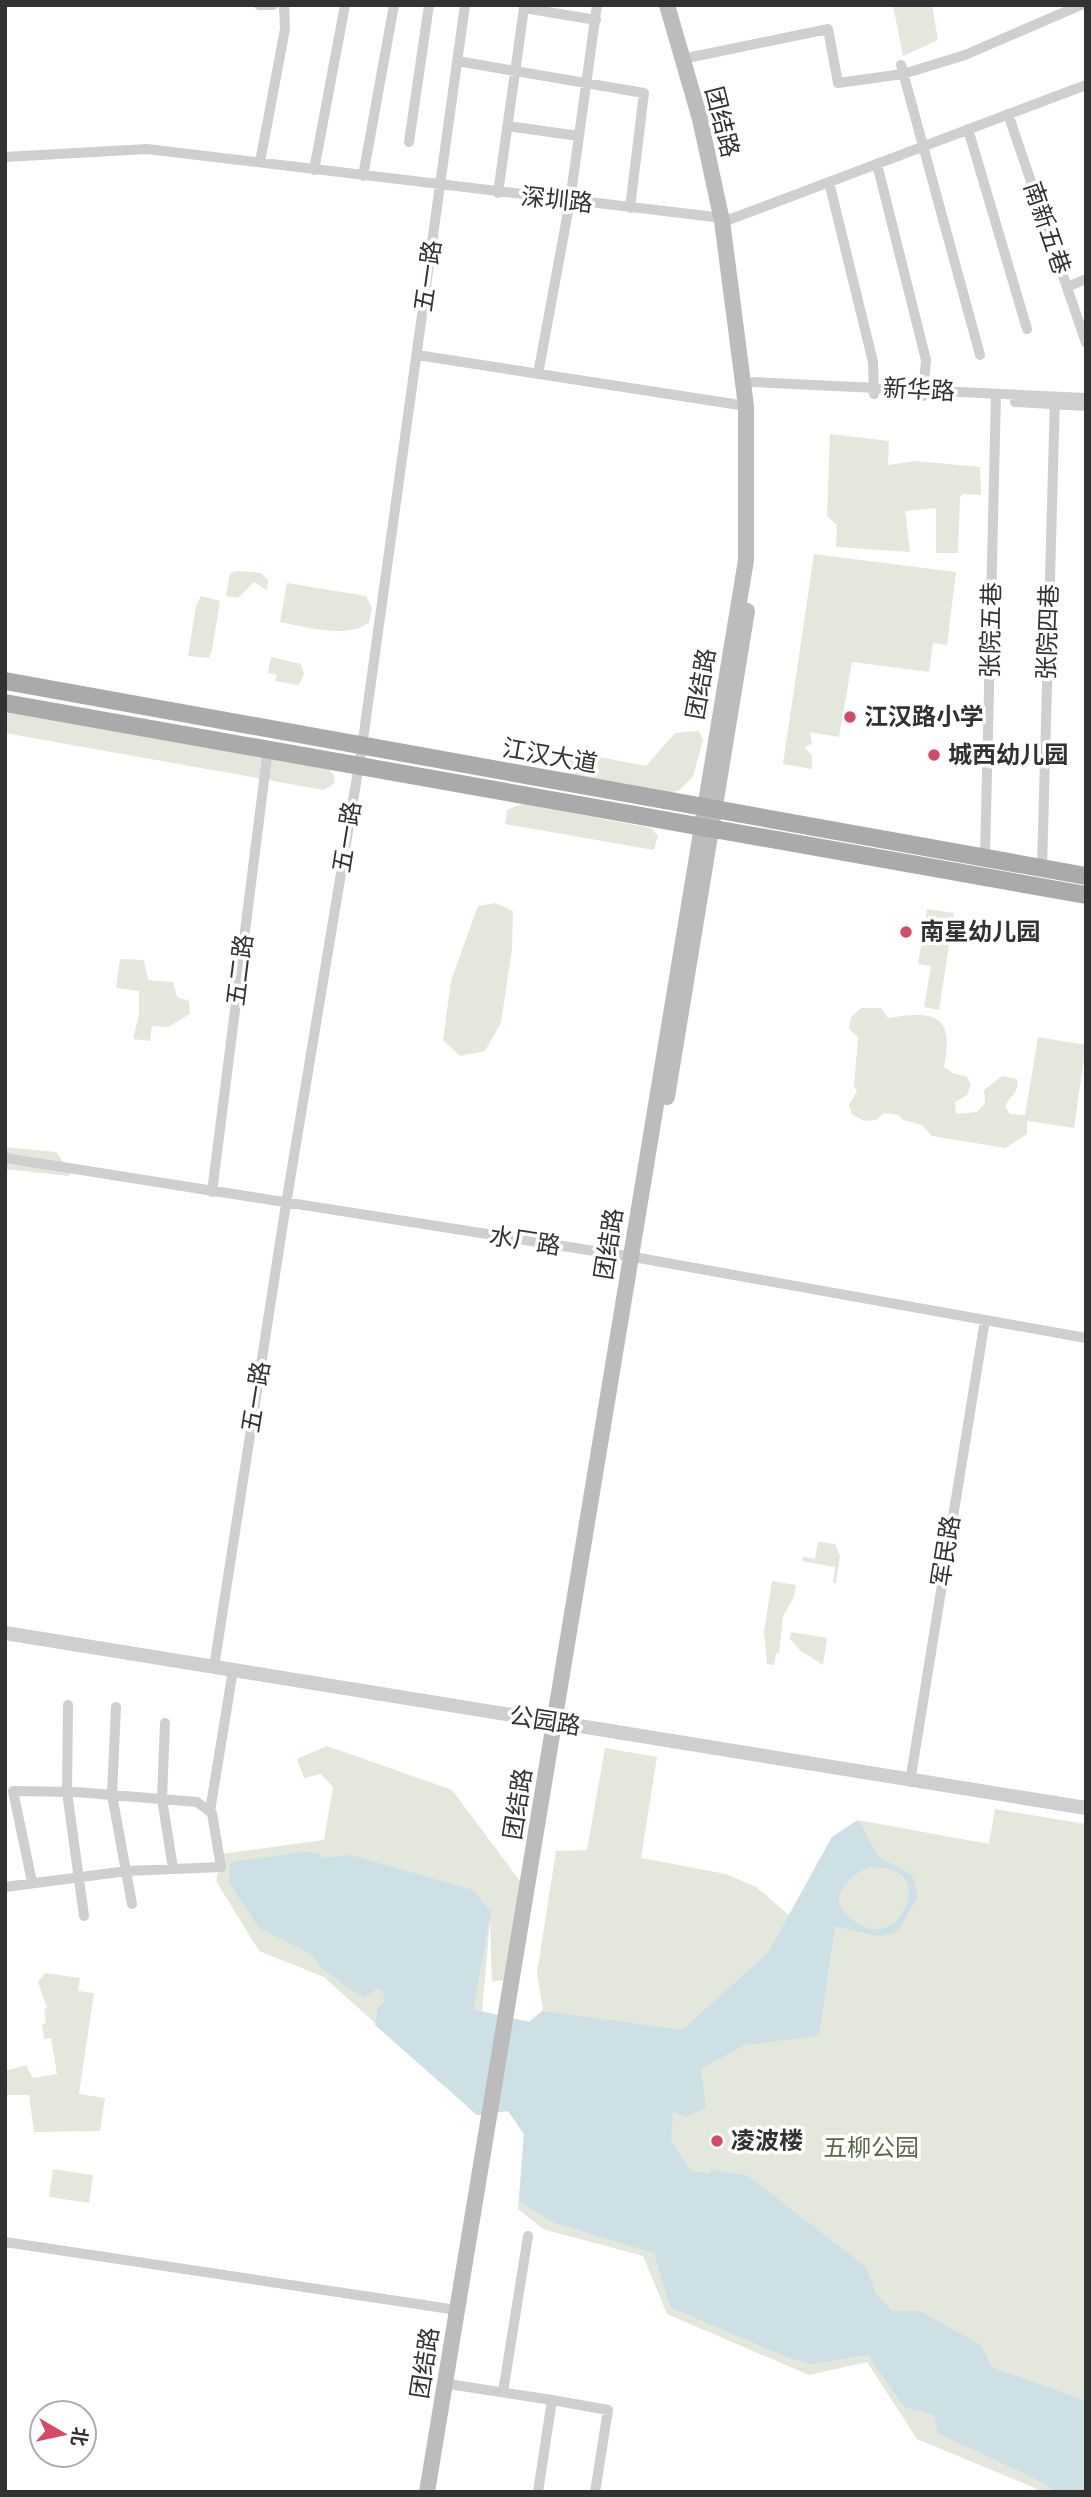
<svg xmlns="http://www.w3.org/2000/svg" width="1091" height="2497" font-family="'PT Sans','Noto Sans SC',sans-serif">
	<rect width="100%" height="100%" fill="#fff"/>
	<path fill="#e4e8dc" d="M 893,5 L 932,5 L 938,40 L 903,56 Z
		M 830,434 L 889,441 L 888,465 L 916,461 L 980,467 L 981,495 L 962,494 L 960,498 L 958,553 L 936,553 L 936,508 L 905,511 L 910,552 L 836,547 L 837,525 L 827,516 Z
		M 814,554 L 956,572 L 947,645 L 933,643 L 929,672 L 852,662 L 839,737 L 810,732 L 812,744 L 804,747 L 812,755 L 812,769 L 783,764 Z
		M 238,571 L 261,573 L 268,580 L 267,590 L 254,582 L 238,598 L 226,596 L 230,573 Z
		M 287,583 L 366,596 L 372,608 L 369,623 C 345,639 307,627 280,622 Z
		M 201,596 L 220,601 L 212,650 L 209,658 L 188,656 L 196,606 Z
		M 271,657 L 301,664 L 304,674 L 299,685 L 275,681 L 277,675 L 268,673 Z
		M 5,710 L 328,769 L 334,775 L 335,783 L 324,790 L 5,733 Z
		M 699,731 L 703,740 L 693,777 L 678,791 L 663,793 L 623,783 L 567,775 L 567,763 L 579,753 L 646,766 L 675,733 Z
		M 522,804 L 651,828 L 658,836 L 654,850 L 505,824 L 507,810 Z
		M 496,903 L 513,911 L 512,948 L 501,1023 L 485,1051 L 460,1056 L 443,1040 L 451,981 L 478,906 Z
		M 927,909 L 954,913 L 939,1010 L 924,1007 L 931,966 L 918,964 Z
		M 120,959 L 144,960 L 148,980 L 173,982 L 177,997 L 189,1001 L 190,1014 L 168,1027 L 152,1026 L 150,1041 L 133,1039 L 139,1015 L 139,991 L 116,988 Z
		M 861,1008 L 881,1008 L 888,1018 C 934,1011 955,1013 944,1067 L 954,1074 L 966,1076 L 971,1084 L 967,1095 L 955,1102 L 956,1114 L 977,1112 L 985,1103 L 984,1090 L 1002,1076 L 1017,1079 C 1020,1094 1009,1095 1005,1107 L 1010,1114 L 1025,1115 L 1038,1037 L 1086,1045 L 1074,1128 L 1027,1121 L 1027,1134 L 1005,1148 L 932,1136 L 922,1125 L 903,1120 L 899,1115 L 884,1113 L 876,1120 L 864,1121 L 852,1114 L 849,1105 L 857,1091 L 854,1086 L 858,1037 L 849,1029 L 851,1017 Z
		M 5,1147 L 56,1152 L 71,1173 L 68,1176 L 5,1169 Z
		M 818,1542 L 835,1544 L 840,1556 L 836,1583 L 833,1582 L 835,1567 L 802,1561 L 803,1557 L 815,1559 Z
		M 772,1581 L 796,1585 L 794,1597 L 783,1616 L 779,1653 L 776,1653 L 774,1665 L 767,1664 L 764,1631 Z
		M 791,1632 L 827,1638 L 823,1665 L 801,1651 L 790,1639 Z
		M 327,1746 L 452,1790 L 523,1885 L 508,1979 L 492,1982 L 490,1922 L 482,2011 L 529,2022 L 543,2010 L 537,1973 L 556,1851 L 587,1850 L 605,1748 L 657,1757 L 641,1858 L 726,1874 L 756,1887 L 789,1915 L 832,1837 L 858,1820 L 989,1844 L 995,1809 L 1086,1824 L 1086,2492 L 1038,2492 L 1035,2488 L 917,2439 L 867,2362 L 809,2375 L 667,2314 L 643,2256 L 543,2229 L 518,2209 L 524,2134 L 508,2111 L 477,2115 L 324,1977 L 259,1951 L 216,1881 L 221,1854 L 324,1840 L 333,1787 L 321,1774 L 304,1778 L 297,1759 Z
		M 45,1973 L 80,1978 L 78,1991 L 94,1993 L 79,2094 L 105,2098 L 100,2131 L 34,2132 L 29,2095 L 5,2095 L 5,2071 L 26,2065 L 33,2078 L 57,2074 L 51,2038 L 44,2039 L 42,2024 L 46,2023 L 44,2009 L 47,2008 L 38,1982 Z
		M 53,2169 L 93,2175 L 89,2203 L 49,2197 Z"/>
	<path fill="#cce0e6" fill-rule="evenodd" d="M 858,1820 L 879,1857 L 912,1875 L 918,1896 L 900,1928 L 893,1934 L 877,1936 L 835,1926 L 819,2036 L 744,2045 L 701,2069 L 706,2108 L 686,2117 L 673,2112 L 671,2141 L 691,2171 L 710,2174 L 711,2169 L 748,2176 L 866,2267 L 876,2294 L 892,2311 L 920,2311 L 981,2345 L 992,2367 L 1086,2401 L 1086,2492 L 1052,2492 L 1048,2485 L 938,2433 L 934,2415 L 904,2407 L 868,2355 L 812,2364 L 789,2358 L 670,2307 L 654,2253 L 555,2223 L 519,2202 L 524,2134 L 508,2111 L 477,2115 L 375,2025 L 378,2008 L 385,2001 L 382,1990 L 377,1989 L 363,1998 L 320,1967 L 313,1955 L 259,1928 L 229,1883 L 230,1864 L 237,1861 L 305,1852 L 319,1853 L 322,1858 L 351,1855 L 473,1890 L 491,1912 L 473,2010 L 529,2022 L 543,2011 L 682,2030 L 768,1953 L 832,1837 ZM 870,1867 C 882,1868 897,1868 905,1879 C 922,1902 880,1964 839,1904 C 839,1884 853,1874 870,1867 Z"/>
	<g fill="none" stroke-linecap="round" stroke-linejoin="round">
		<path stroke="#cfcfcf" stroke-width="10" d="M 259,5 L 273,5
			M 525,5 L 524,8 L 596,20
			M 692,57 L 828,29 L 838,83 L 903,74 L 965,55 L 1081,5
			M 457,61 L 644,93 L 630,208
			M 901,65 L 980,355
			M 1008,114 L 1086,343
			M 507,126 L 579,136
			M 968,129 L 1027,329
			M 409,142 L 429,5
			M 5,157 L 147,149 L 731,219 L 1086,85
			M 260,162 L 285,29 L 284,5
			M 877,164 L 926,360 L 923,396
			M 314,170 L 345,5
			M 363,176 L 394,5
			M 829,182 L 873,362 L 874,394
			M 498,193 L 524,8
			M 1067,287 L 1086,279
			M 417,355 L 746,406
			M 538,374 L 570,201 L 597,5
			M 753,382 L 1086,398
			M 1015,402 L 1086,406
			M 985,857 L 996,394
			M 1042,868 L 1055,397
			M 5,1158 L 639,1258 L 1086,1338
			M 212,1192 L 268,749
			M 214,1667 L 286,1204 L 362,747 L 465,5
			M 68,1705 L 67,1792 L 84,1916
			M 116,1707 L 112,1795 L 132,1904
			M 165,1723 L 162,1799 L 173,1868
			M 910,1782 L 985,1320
			M 210,1811 L 233,1670
			M 5,1887 L 127,1871 L 221,1867 L 212,1813 L 197,1802 L 76,1792 L 13,1791 L 32,1882
			M 5,2242 L 457,2310
			M 455,2385 L 552,2400
			M 503,2392 L 528,2236
			M 538,2492 L 552,2400 L 608,2410 L 595,2492"/>
		<path stroke="#cfcfcf" stroke-width="14" d="M 5,1633 L 1086,1808"/>
		<path stroke="#bcbcbc" stroke-width="16" d="M 667,1097 L 747,611
			M 427,2492 L 746,560 L 746,406 L 722,221 L 700,119 L 667,5"/>
		<path stroke="#aaa" stroke-width="18" d="M 5,681 L 1086,876
			M 5,703 L 1086,895"/>
	</g>
	<g fill="#d34b67" stroke="#fff" stroke-width="2.5">
		<circle cx="850" cy="717" r="7"/>
		<circle cx="934" cy="755" r="7"/>
		<circle cx="906" cy="932" r="7"/>
		<circle cx="717" cy="2141" r="7"/>
	</g>
	<g text-anchor="middle" stroke-width="7" stroke-linejoin="round" paint-order="stroke">
		<g font-size="24" fill="#323232" stroke="#fff">
			<text transform="translate(722 122) rotate(76)" y="8">团结路</text>
			<text transform="translate(557 200) rotate(6)" y="8">深圳路</text>
			<text transform="translate(1047 228) rotate(71)" y="8">南新五巷</text>
			<text transform="translate(428 276) rotate(-82)" y="8">五一路</text>
			<text transform="translate(919 390) rotate(3)" y="8">新华路</text>
			<text transform="translate(991 630) rotate(-89)" y="8">张院五巷</text>
			<text transform="translate(1048 632) rotate(-88)" y="8">张院四巷</text>
			<text transform="translate(701 684) rotate(-80)" y="8">团结路</text>
			<text transform="translate(550 756) rotate(10)" y="8">江汉大道</text>
			<text transform="translate(347 837) rotate(-81)" y="8">五一路</text>
			<text transform="translate(240 970) rotate(-83)" y="8">五二路</text>
			<text transform="translate(525 1241) rotate(9)" y="8">水厂路</text>
			<text transform="translate(609 1244) rotate(-81)" y="8">团结路</text>
			<text transform="translate(256 1397) rotate(-81)" y="8">五一路</text>
			<text transform="translate(946 1551) rotate(-81)" y="8">军民路</text>
			<text transform="translate(545 1721) rotate(9)" y="8">公园路</text>
			<text transform="translate(518 1804) rotate(-81)" y="8">团结路</text>
			<text transform="translate(425 2363) rotate(-81)" y="8">团结路</text>
		</g>
		<g font-size="24" font-weight="bold" fill="#323232" stroke="#fff" text-anchor="start">
			<text x="864" y="725">江汉路小学</text>
			<text x="948" y="763">城西幼儿园</text>
			<text x="920" y="940">南星幼儿园</text>
			<text x="731" y="2149">凌波楼</text>
		</g>
		<g font-size="24" fill="#5b6a44" stroke="#fff">
			<text x="871" y="2156">五柳公园</text>
		</g>
	</g>
	<rect width="1091" height="2497" fill="none" stroke="#323232" stroke-width="14"/>
	<g transform="translate(63 2434) rotate(99)"><circle r="33" fill="#ffffff" stroke="#adadad" stroke-width="2"/>
	<path d="M0-5L12 26L0 18L-12 26Z" fill="#d34b67"/>
	<text y="-10" font-size="19" font-weight="bold" text-anchor="middle" fill="#323232">北</text>
	</g>
</svg>
